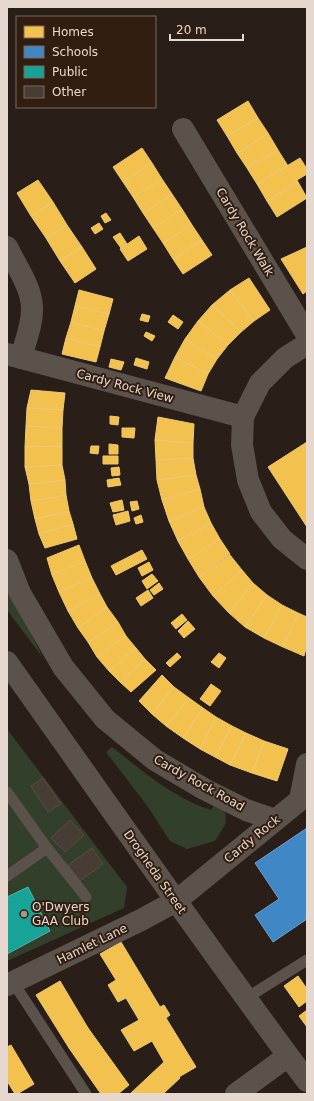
<svg xmlns="http://www.w3.org/2000/svg" width="314" height="1101" font-family="'DejaVu Sans',sans-serif">
	<rect width="100%" height="100%" fill="#2a1f18"/>
	<path fill="#313f2b" d="M 7,576 L 19,609 L 43,658 L 7,610 Z
		M 7,729 L 127,887 L 124,908 L 7,961 Z
		M 112,747 C 141,770 175,799 211,810 L 215,804 L 225,807 L 226,823 L 215,841 L 187,849 L 170,841 L 148,807 L 106,752 Z"/>
	<path fill="#f2c14e" stroke="#eec875" d="M 248,101 L 258,118 L 227,136 L 217,120 Z
		M 258,118 L 268,133 L 237,153 L 227,136 Z
		M 268,133 L 278,150 L 247,168 L 237,153 Z
		M 142,148 L 152,163 L 123,182 L 113,167 Z
		M 278,150 L 288,166 L 257,184 L 247,168 Z
		M 300,158 L 307,169 L 307,174 L 297,180 L 298,182 L 267,201 L 257,184 Z
		M 152,163 L 162,179 L 133,197 L 123,182 Z
		M 162,179 L 172,194 L 143,213 L 133,197 Z
		M 38,180 L 53,202 L 31,216 L 17,193 Z
		M 298,182 L 307,198 L 277,217 L 267,201 Z
		M 172,194 L 182,209 L 153,228 L 143,213 Z
		M 53,202 L 67,225 L 46,238 L 31,216 Z
		M 182,209 L 192,225 L 163,243 L 153,228 Z
		M 106,213 L 111,220 L 105,223 L 101,216 Z
		M 99,223 L 103,229 L 95,234 L 91,228 Z
		M 67,225 L 82,247 L 60,261 L 46,238 Z
		M 192,225 L 202,240 L 173,259 L 163,243 Z
		M 120,233 L 127,244 L 121,248 L 113,237 Z
		M 139,236 L 147,249 L 128,261 L 120,249 Z
		M 202,240 L 212,255 L 183,274 L 173,259 Z
		M 82,247 L 96,269 L 75,283 L 60,261 Z
		M 307,247 L 307,291 L 303,294 L 281,259 Z
		M 249,278 L 270,310 L 254,321 L 230,290 Z
		M 79,290 L 113,299 L 109,314 L 75,306 Z
		M 230,290 L 254,321 L 241,332 L 212,305 Z
		M 212,305 L 241,332 L 228,345 L 198,321 Z
		M 75,306 L 109,314 L 104,331 L 71,322 Z
		M 142,314 L 150,316 L 148,322 L 140,320 Z
		M 173,315 L 183,322 L 178,329 L 168,322 Z
		M 198,321 L 228,345 L 217,359 L 185,339 Z
		M 71,322 L 104,331 L 100,347 L 66,338 Z
		M 146,332 L 155,336 L 152,341 L 144,336 Z
		M 66,338 L 100,347 L 96,362 L 62,354 Z
		M 185,339 L 217,359 L 208,374 L 175,357 Z
		M 175,357 L 208,374 L 201,391 L 165,378 Z
		M 136,358 L 149,362 L 147,369 L 134,365 Z
		M 111,359 L 124,362 L 121,370 L 109,367 Z
		M 31,390 L 65,393 L 63,410 L 27,408 Z
		M 27,408 L 63,410 L 62,428 L 26,426 Z
		M 110,416 L 119,417 L 118,425 L 110,424 Z
		M 158,417 L 194,424 L 193,443 L 155,440 Z
		M 26,426 L 62,428 L 62,446 L 25,447 Z
		M 122,428 L 135,428 L 134,438 L 122,437 Z
		M 155,440 L 193,443 L 193,458 L 156,460 Z
		M 307,442 L 307,527 L 268,467 Z
		M 109,444 L 118,445 L 118,454 L 109,454 Z
		M 62,446 L 62,465 L 25,467 L 25,447 Z
		M 91,446 L 99,446 L 98,454 L 90,453 Z
		M 103,456 L 118,456 L 118,464 L 103,464 Z
		M 193,458 L 196,475 L 157,480 L 156,460 Z
		M 62,465 L 65,480 L 29,484 L 25,467 Z
		M 119,467 L 120,475 L 112,476 L 111,468 Z
		M 196,475 L 200,489 L 162,500 L 157,480 Z
		M 119,478 L 121,485 L 108,487 L 107,480 Z
		M 65,480 L 66,495 L 31,501 L 29,484 Z
		M 200,489 L 204,507 L 169,521 L 162,500 Z
		M 66,495 L 69,511 L 35,519 L 31,501 Z
		M 122,500 L 124,510 L 113,512 L 110,503 Z
		M 137,501 L 139,509 L 132,511 L 130,502 Z
		M 204,507 L 211,523 L 178,541 L 169,521 Z
		M 69,511 L 73,524 L 39,534 L 35,519 Z
		M 128,511 L 130,521 L 116,525 L 113,515 Z
		M 141,515 L 143,522 L 136,524 L 134,518 Z
		M 211,523 L 220,539 L 188,559 L 178,541 Z
		M 73,524 L 77,539 L 45,548 L 39,534 Z
		M 220,539 L 230,554 L 199,577 L 188,559 Z
		M 79,545 L 85,561 L 52,575 L 47,558 Z
		M 142,550 L 147,559 L 116,575 L 111,566 Z
		M 230,555 L 242,570 L 213,596 L 199,577 Z
		M 85,561 L 92,578 L 59,592 L 52,575 Z
		M 149,562 L 153,570 L 142,576 L 138,568 Z
		M 242,570 L 253,583 L 229,613 L 213,596 Z
		M 152,574 L 158,581 L 147,589 L 142,581 Z
		M 92,578 L 100,594 L 68,611 L 59,592 Z
		M 159,583 L 163,589 L 154,595 L 150,590 Z
		M 253,583 L 267,595 L 245,627 L 229,613 Z
		M 148,590 L 153,598 L 141,606 L 136,598 Z
		M 100,594 L 107,607 L 78,628 L 68,611 Z
		M 267,595 L 282,605 L 264,638 L 245,627 Z
		M 282,605 L 298,613 L 283,647 L 264,638 Z
		M 107,607 L 118,622 L 88,642 L 78,628 Z
		M 298,613 L 307,617 L 307,645 L 304,656 L 283,647 Z
		M 182,614 L 187,620 L 176,629 L 171,623 Z
		M 188,621 L 195,629 L 184,638 L 178,631 Z
		M 118,622 L 126,636 L 97,657 L 88,642 Z
		M 126,636 L 136,648 L 109,671 L 97,657 Z
		M 136,648 L 145,659 L 120,682 L 109,671 Z
		M 177,653 L 181,657 L 170,667 L 166,663 Z
		M 219,653 L 226,658 L 219,668 L 211,662 Z
		M 145,659 L 156,670 L 131,692 L 120,682 Z
		M 162,675 L 174,687 L 152,714 L 139,701 Z
		M 211,684 L 221,691 L 210,706 L 200,699 Z
		M 174,687 L 189,698 L 166,726 L 152,714 Z
		M 189,698 L 203,708 L 183,738 L 166,726 Z
		M 203,708 L 216,717 L 200,749 L 183,738 Z
		M 216,717 L 232,726 L 215,757 L 200,749 Z
		M 232,726 L 246,733 L 230,765 L 215,757 Z
		M 246,733 L 264,741 L 252,773 L 230,765 Z
		M 264,741 L 288,749 L 277,781 L 252,773 Z
		M 121,942 L 160,1007 L 164,1005 L 170,1015 L 166,1018 L 196,1067 L 179,1077 L 180,1078 L 163,1094 L 131,1093 L 164,1062 L 152,1041 L 134,1051 L 121,1030 L 139,1020 L 126,998 L 118,1002 L 108,985 L 116,980 L 100,954 Z
		M 298,976 L 307,989 L 307,1001 L 299,1007 L 284,986 Z
		M 60,981 L 88,1028 L 129,1085 L 118,1094 L 101,1094 L 69,1048 L 36,995 Z
		M 307,1010 L 307,1027 L 299,1016 Z
		M 11,1045 L 34,1084 L 17,1094 L 15,1094 L 7,1081 L 7,1047 Z"/>
	<path fill="#3f88c5" stroke="#71a0c8" d="M 307,828 L 307,919 L 273,942 L 255,915 L 279,899 L 255,863 Z"/>
	<path fill="#17a398" stroke="#55b3a8" d="M 28,887 L 50,931 L 7,954 L 7,897 Z"/>
	<path fill="#483d35" stroke="#574d46" d="M 43,778 L 61,804 L 48,812 L 31,786 Z
		M 70,820 L 84,835 L 65,852 L 51,838 Z
		M 92,848 L 103,864 L 80,881 L 68,865 Z"/>
	<g fill="none" stroke-linecap="round" stroke-linejoin="round">
		<path stroke="#5b524c" stroke-width="11" d="M 7,792 L 47,848 L 86,897
			M 7,876 L 47,848
			M 13,982 L 86,1094
			M 245,999 L 307,960"/>
		<path stroke="#5b524c" stroke-width="22" d="M 183,129 L 307,335
			M 7,247 C 16,266 31,286 32,307 C 33,323 25,342 21,358
			M 307,344 L 285,358 L 260,383 L 243,417 L 242,445 L 248,480 L 261,512 L 282,539 L 307,559
			M 7,354 L 243,417
			M 7,560 L 20,593 L 63,667 L 105,719 L 155,760 L 204,789 L 246,810 L 275,820
			M 176,901 L 300,800 L 307,764
			M 236,1094 L 288,1056"/>
		<path stroke="#5b524c" stroke-width="22" d="M 7,662 C 106,802 204,943 307,1081
			M 7,985 L 141,920 L 176,901"/>
	</g>
	<circle fill="#a4978f" stroke="#321e10" stroke-width="1.5" cx="24" cy="914" r="4"/>
	<g text-anchor="middle" stroke-width="4" stroke-linejoin="round" paint-order="stroke">
		<g font-size="12" fill="#e6d8cf" stroke="#321e10">
			<text transform="translate(245 232) rotate(59)" y="4">Cardy Rock Walk</text>
			<text transform="translate(125 386) rotate(15)" y="4">Cardy Rock View</text>
			<text transform="translate(199 783) rotate(29)" y="4">Cardy Rock Road</text>
			<text transform="translate(252 839) rotate(-39)" y="4">Cardy Rock</text>
			<text transform="translate(155 872) rotate(55)" y="4">Drogheda Street</text>
			<text transform="translate(92 944) rotate(-26)" y="4">Hamlet Lane</text>
		</g>
		<g font-size="12" fill="#e6d8cf" stroke="#321e10" text-anchor="start">
			<text x="32" y="911">O'Dwyers<tspan x="32" dy="14">GAA Club</tspan></text>
		</g>
	</g>
	<rect width="314" height="1101" fill="none" stroke="#e6d8cf" stroke-width="16"/>
	<rect x="16" y="16" width="140" height="92" fill="#321e10" stroke="#7a685c"/>
	<rect x="24" y="26" width="20" height="12" fill="#f2c14e" stroke="#7a685c"/>
	<text x="52" y="36" font-size="12" fill="#e6d8cf">Homes</text>
	<rect x="24" y="46" width="20" height="12" fill="#3f88c5" stroke="#7a685c"/>
	<text x="52" y="56" font-size="12" fill="#e6d8cf">Schools</text>
	<rect x="24" y="66" width="20" height="12" fill="#17a398" stroke="#7a685c"/>
	<text x="52" y="76" font-size="12" fill="#e6d8cf">Public</text>
	<rect x="24" y="86" width="20" height="12" fill="#483d35" stroke="#7a685c"/>
	<text x="52" y="96" font-size="12" fill="#e6d8cf">Other</text>
	<path d="M170 34v6h73v-6" fill="none" stroke="#e6d8cf" stroke-width="2"/>
	<text x="176" y="34" font-size="12" fill="#e6d8cf" stroke="#321e10" stroke-width="3" paint-order="stroke">20 m</text>
</svg>
